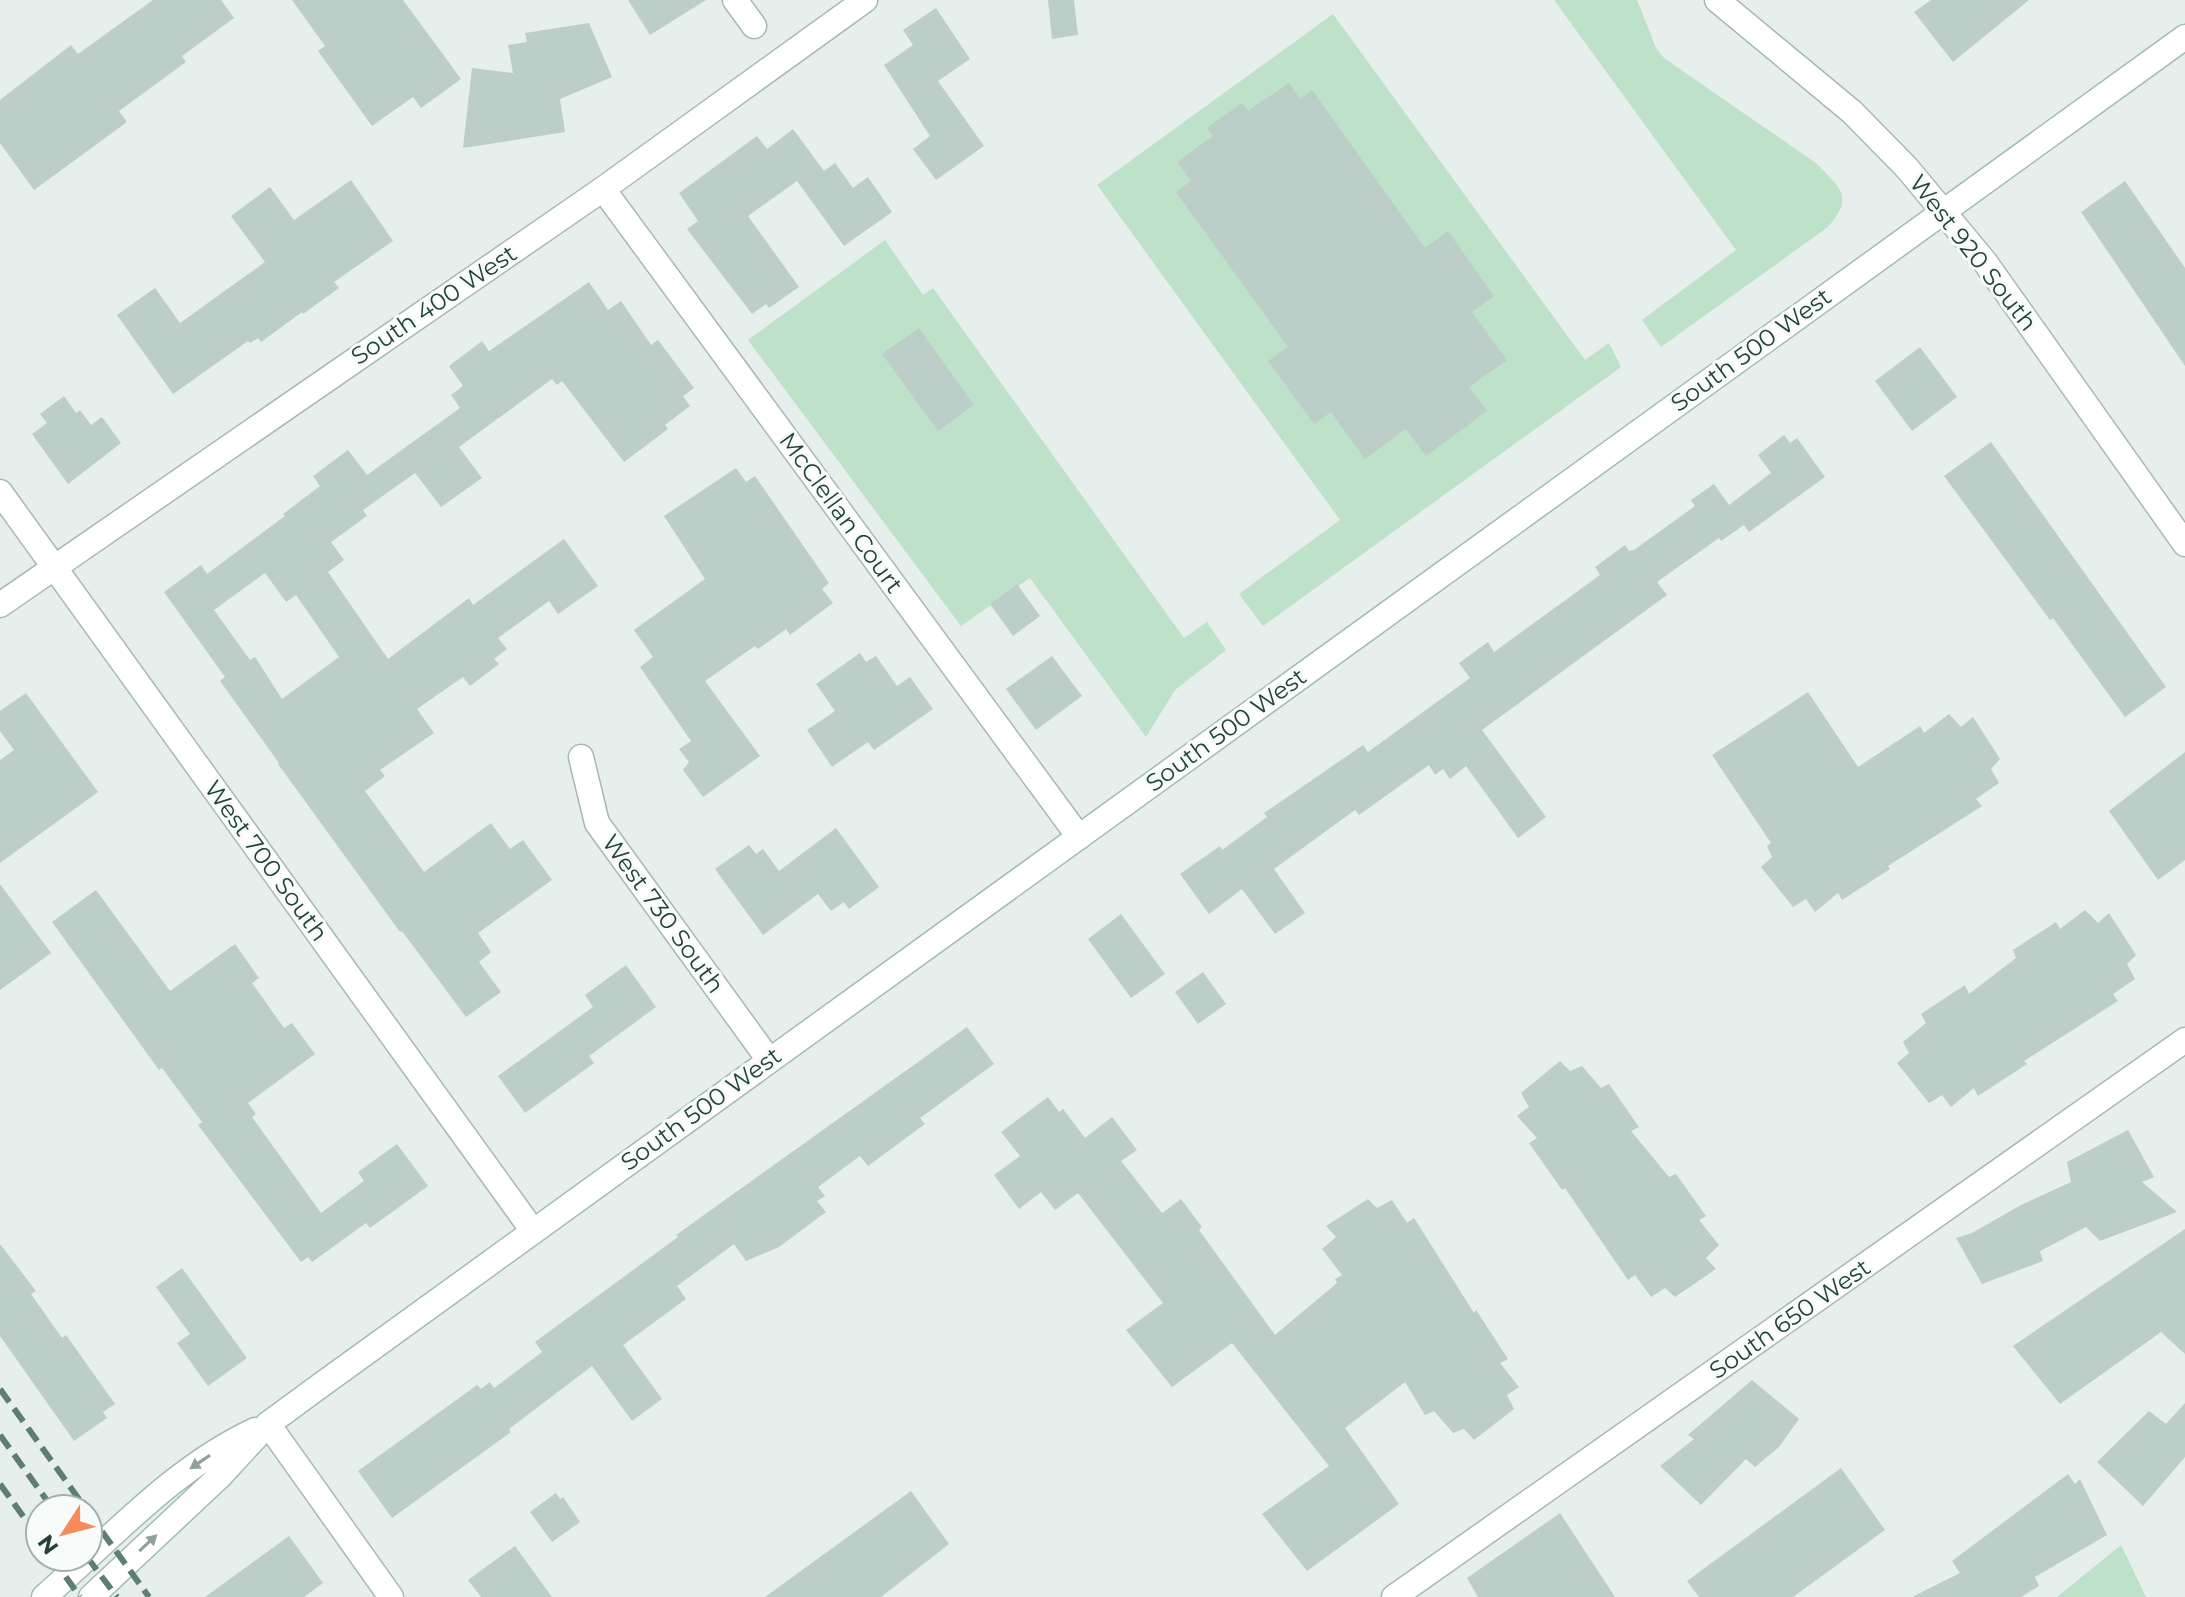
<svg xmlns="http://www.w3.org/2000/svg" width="2185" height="1597" font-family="Montserrat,sans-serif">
	<rect width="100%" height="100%" fill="#e6efeb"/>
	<path fill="#bee1c9" d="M 1554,0 L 1637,0 L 1656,48 L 1664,58 L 1816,163 C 1840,188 1855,196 1828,227 L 1661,347 L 1642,320 L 1736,250 Z
		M 1333,14 L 1585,360 L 1609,343 L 1621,367 L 1263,626 L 1239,594 L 1340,520 L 1097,185 Z
		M 885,240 L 923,295 L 933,288 L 1184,638 L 1207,622 L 1226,650 L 1175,690 L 1146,737 L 1030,578 L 961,626 L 748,340 Z
		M 2121,1545 L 2146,1597 L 2057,1597 Z"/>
	<path fill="#bdcdc8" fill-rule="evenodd" d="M 153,0 L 221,0 L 234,18 L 182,56 L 186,62 L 119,111 L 127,122 L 34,190 L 0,143 L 0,100 L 71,45 L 78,54 Z
		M 292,0 L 403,0 L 461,79 L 421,108 L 413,97 L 372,126 L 318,51 L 325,46 Z
		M 628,0 L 706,0 L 650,35 Z
		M 1048,0 L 1074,0 L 1078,35 L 1052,39 Z
		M 1931,0 L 2029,0 L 1953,62 L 1914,12 Z
		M 936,8 L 970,59 L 938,81 L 984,146 L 936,180 L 913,149 L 930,136 L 884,65 L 913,45 L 903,30 Z
		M 589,23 L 612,77 L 560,99 L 565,132 L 463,148 L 472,68 L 513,73 L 508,45 L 527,42 L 525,33 Z
		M 1289,83 L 1300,99 L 1312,90 L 1425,248 L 1448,231 L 1494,296 L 1472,312 L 1507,360 L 1469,387 L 1487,411 L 1426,456 L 1406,429 L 1365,459 L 1331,412 L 1314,424 L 1268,361 L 1288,347 L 1176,192 L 1191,181 L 1177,162 L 1213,136 L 1207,128 L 1242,103 L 1248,111 Z
		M 793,129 L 824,171 L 835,163 L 853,188 L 868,177 L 892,212 L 844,246 L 797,181 L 748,216 L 799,287 L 769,308 L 766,304 L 752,314 L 687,229 L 698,221 L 679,193 L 757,136 L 767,149 Z
		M 351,180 L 393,241 L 334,282 L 339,288 L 303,314 L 302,312 L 261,342 L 258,338 L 250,343 L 248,341 L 173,394 L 117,315 L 155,288 L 180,323 L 265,262 L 231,216 L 270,187 L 294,220 Z
		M 2125,181 L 2185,268 L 2185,366 L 2081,212 Z
		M 589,282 L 608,310 L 621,301 L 651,345 L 658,340 L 694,388 L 683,396 L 690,406 L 665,425 L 668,429 L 624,462 L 562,381 L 557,385 L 552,379 L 459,447 L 482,478 L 441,507 L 415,473 L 363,510 L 367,516 L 331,542 L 344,560 L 328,572 L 388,659 L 469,598 L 473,605 L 564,539 L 598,586 L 558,614 L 549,601 L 498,638 L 507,649 L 494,659 L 499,664 L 470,686 L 463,677 L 417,709 L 434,733 L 380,770 L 385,776 L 365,791 L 424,872 L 491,823 L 510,849 L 523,840 L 552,880 L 478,933 L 491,952 L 479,962 L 501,992 L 466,1017 L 402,931 L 400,932 L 278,764 L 279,763 L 220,681 L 225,677 L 164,592 L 201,565 L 207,574 L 285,516 L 283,514 L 320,486 L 313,476 L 348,450 L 367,475 L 460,408 L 451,395 L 463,386 L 449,366 L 482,341 L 489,351 ZM 265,573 L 286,602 L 296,595 L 339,657 L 282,699 L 255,657 L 250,660 L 214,610 Z
		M 919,328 L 974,405 L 938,431 L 882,354 Z
		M 1920,347 L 1957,397 L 1912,431 L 1875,381 Z
		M 64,396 L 76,413 L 80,410 L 91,425 L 102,417 L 121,443 L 68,484 L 32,434 L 47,423 L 40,414 Z
		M 1784,435 L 1790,443 L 1797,438 L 1825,477 L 1749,532 L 1744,525 L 1721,541 L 1719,538 L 1657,582 L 1667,595 L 1482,730 L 1546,817 L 1518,838 L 1466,766 L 1450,779 L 1443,769 L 1435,775 L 1429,765 L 1359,815 L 1355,810 L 1274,869 L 1305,913 L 1275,934 L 1242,889 L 1209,914 L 1180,874 L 1220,846 L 1222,850 L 1267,817 L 1264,813 L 1363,745 L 1368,752 L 1470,678 L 1459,663 L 1488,642 L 1494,652 L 1600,575 L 1595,567 L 1625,545 L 1629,551 L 1634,550 L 1695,506 L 1691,500 L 1714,484 L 1729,505 L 1771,473 L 1758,455 Z
		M 1991,442 L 2166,687 L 2125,717 L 2053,618 L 2050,620 L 1944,476 Z
		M 736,468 L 746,482 L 755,476 L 829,583 L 822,589 L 833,603 L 790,635 L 786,629 L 758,649 L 755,646 L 705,681 L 760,756 L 703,797 L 683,770 L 689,762 L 679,749 L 691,741 L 640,667 L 653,657 L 634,630 L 705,579 L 664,516 Z
		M 1017,584 L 1040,616 L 1013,636 L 990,604 Z
		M 860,653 L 866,662 L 876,656 L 897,686 L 910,677 L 933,709 L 874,750 L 868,742 L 832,767 L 807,730 L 835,711 L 816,684 Z
		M 1052,656 L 1082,696 L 1036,730 L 1006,689 Z
		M 1808,692 L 1858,767 L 1920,726 L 1924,733 L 1949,714 L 1961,727 L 1973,717 L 2000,759 L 1991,769 L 1999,783 L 1976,799 L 1982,806 L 1888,866 L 1890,869 L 1842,900 L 1838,893 L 1815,912 L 1806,899 L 1793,907 L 1761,867 L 1772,857 L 1767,846 L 1771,843 L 1712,755 Z
		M 26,693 L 98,792 L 0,863 L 0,760 L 14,750 L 0,731 L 0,711 Z
		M 2185,752 L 2185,860 L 2158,880 L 2109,811 Z
		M 836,828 L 879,887 L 849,909 L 844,902 L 831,911 L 818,894 L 763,935 L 715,869 L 749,845 L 756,854 L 763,849 L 779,871 Z
		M 0,884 L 51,953 L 0,990 Z
		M 96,890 L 170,991 L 235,944 L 259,978 L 252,983 L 284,1028 L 292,1023 L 315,1054 L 248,1103 L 256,1114 L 252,1117 L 321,1213 L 364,1181 L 358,1172 L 397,1144 L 428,1186 L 370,1228 L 366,1223 L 312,1262 L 308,1257 L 301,1262 L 198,1125 L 202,1122 L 162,1068 L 159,1070 L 52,922 Z
		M 2085,910 L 2098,923 L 2109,913 L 2136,955 L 2127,964 L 2135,979 L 2113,994 L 2118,1001 L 2024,1061 L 2027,1064 L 1978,1096 L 1974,1088 L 1951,1107 L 1942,1095 L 1929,1103 L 1897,1063 L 1909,1053 L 1903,1042 L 1926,1023 L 1921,1014 L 1965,985 L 1969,994 L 2016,958 L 2013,950 L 2056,922 L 2060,929 Z
		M 1121,914 L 1165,974 L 1131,998 L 1088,939 Z
		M 626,965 L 656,1007 L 589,1056 L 594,1063 L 525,1113 L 498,1076 L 593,1007 L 585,995 Z
		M 1203,972 L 1226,1004 L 1198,1024 L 1175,992 Z
		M 967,1027 L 994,1064 L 920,1118 L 925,1124 L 868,1166 L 860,1156 L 818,1187 L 825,1196 L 817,1201 L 826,1212 L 779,1247 L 746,1261 L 734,1244 L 677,1286 L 686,1299 L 623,1345 L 662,1399 L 632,1421 L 592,1366 L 509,1429 L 511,1432 L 392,1518 L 358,1471 L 477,1385 L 481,1389 L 490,1382 L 494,1388 L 542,1352 L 535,1342 L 678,1237 L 676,1235 Z
		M 1560,1061 L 1570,1071 L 1582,1066 L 1601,1088 L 1609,1084 L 1639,1127 L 1631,1131 L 1669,1177 L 1676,1174 L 1706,1216 L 1699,1220 L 1719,1245 L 1706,1258 L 1716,1269 L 1675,1297 L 1665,1288 L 1651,1297 L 1635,1275 L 1628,1280 L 1565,1188 L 1562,1190 L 1529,1143 L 1537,1138 L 1517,1116 L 1529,1107 L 1521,1093 Z
		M 1048,1097 L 1059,1112 L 1063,1109 L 1085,1138 L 1112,1117 L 1137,1150 L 1121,1161 L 1162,1213 L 1181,1199 L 1202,1227 L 1199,1230 L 1275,1335 L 1337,1283 L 1335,1279 L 1342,1275 L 1322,1249 L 1336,1237 L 1326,1226 L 1368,1199 L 1377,1208 L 1392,1200 L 1407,1223 L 1414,1218 L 1474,1313 L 1476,1310 L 1508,1359 L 1500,1363 L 1519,1387 L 1507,1395 L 1514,1409 L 1474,1440 L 1464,1429 L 1453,1433 L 1434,1411 L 1425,1415 L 1405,1382 L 1345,1428 L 1399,1504 L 1307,1571 L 1262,1514 L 1329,1466 L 1232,1343 L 1172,1387 L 1126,1330 L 1163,1303 L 1078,1193 L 1055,1210 L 1041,1192 L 1019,1209 L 994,1175 L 1020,1156 L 1001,1132 Z
		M 2128,1130 L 2154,1177 L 2142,1182 L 2177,1212 L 2100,1241 L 2086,1227 L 2040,1251 L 2043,1261 L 1982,1284 L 1956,1238 L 1972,1233 L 2021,1205 L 2071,1182 L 2067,1162 Z
		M 2185,1229 L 2185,1354 L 2161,1332 L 2060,1404 L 2013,1346 Z
		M 0,1244 L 36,1291 L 31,1294 L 62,1338 L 66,1335 L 115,1404 L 103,1412 L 107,1418 L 74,1441 L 0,1336 Z
		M 182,1268 L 247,1358 L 208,1386 L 177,1343 L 190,1334 L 156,1287 Z
		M 1752,1380 L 1799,1419 L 1779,1447 L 1755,1467 L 1746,1459 L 1701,1505 L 1660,1466 L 1694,1439 L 1688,1435 Z
		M 2185,1403 L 2185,1457 L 2143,1506 L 2097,1462 L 2149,1411 L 2166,1424 Z
		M 1841,1468 L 1885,1530 L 1793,1597 L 1699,1597 L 1687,1581 Z
		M 2068,1474 L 2075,1484 L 2080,1479 L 2107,1535 L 2035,1577 L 2039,1586 L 2021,1597 L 1912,1597 L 1960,1573 L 1952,1561 Z
		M 911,1491 L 949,1544 L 881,1597 L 765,1597 Z
		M 556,1493 L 560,1499 L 563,1497 L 580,1522 L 552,1542 L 530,1512 Z
		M 1560,1513 L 1615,1597 L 1478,1597 L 1467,1578 Z
		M 289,1536 L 323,1583 L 304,1597 L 205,1597 Z
		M 515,1546 L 552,1597 L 481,1597 L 468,1580 Z"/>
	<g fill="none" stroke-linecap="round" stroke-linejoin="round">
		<defs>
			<path id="minor" d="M 735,0 L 754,26
				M 603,189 L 1079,837
				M 0,492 L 533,1231
				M 0,605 L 603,189 L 865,0
				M 581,757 L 597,823 L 769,1060
				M 268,1424 L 391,1597
				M 1394,1597 L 2185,1040"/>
			<path id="tertiary" d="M 1717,0 L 1852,112 L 1907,168 L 1985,262 L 2185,544"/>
			<path id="secondary" d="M 44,1597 C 112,1538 172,1469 255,1430
				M 91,1597 L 219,1477 L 268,1424 L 317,1388 L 2185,37"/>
		</defs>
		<use href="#minor" stroke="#a8b8b3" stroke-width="27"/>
		<use href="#tertiary" stroke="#a8b8b3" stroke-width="27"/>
		<use href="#secondary" stroke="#a3bbb4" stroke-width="27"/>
		<use href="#minor" stroke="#fff" stroke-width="24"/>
		<use href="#tertiary" stroke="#fff" stroke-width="24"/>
		<use href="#secondary" stroke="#fff" stroke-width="24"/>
		<path stroke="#5e7d77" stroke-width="6" stroke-dasharray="16 8" stroke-linecap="butt" d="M 0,1389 L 86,1509
			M 0,1435 L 53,1509
			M 0,1484 L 40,1540
			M 88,1512 L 149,1597
			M 52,1557 L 80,1597
			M 87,1557 L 117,1597"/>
	</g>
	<defs><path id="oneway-solid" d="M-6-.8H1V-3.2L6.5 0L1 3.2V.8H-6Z" transform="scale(2)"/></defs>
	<g fill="#91a09e">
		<use href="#oneway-solid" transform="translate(200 1462) rotate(146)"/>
		<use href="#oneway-solid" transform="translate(148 1543) rotate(-43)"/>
	</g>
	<g text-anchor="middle" stroke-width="6" stroke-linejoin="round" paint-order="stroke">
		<g font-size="24" fill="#23423c" stroke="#f7fbf9">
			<text transform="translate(1973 253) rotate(52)" y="8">West 920 South</text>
			<text transform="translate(434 305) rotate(-34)" y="8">South 400 West</text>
			<text transform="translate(1751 350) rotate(-36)" y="8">South 500 West</text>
			<text transform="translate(841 513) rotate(54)" y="8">McClellan Court</text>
			<text transform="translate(1226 730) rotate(-36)" y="8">South 500 West</text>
			<text transform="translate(266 861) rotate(54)" y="8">West 700 South</text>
			<text transform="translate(663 914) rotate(54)" y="8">West 730 South</text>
			<text transform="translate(701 1109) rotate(-36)" y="8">South 500 West</text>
			<text transform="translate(1790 1319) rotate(-35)" y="8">South 650 West</text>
		</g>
	</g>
	<g transform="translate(64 1533) rotate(234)"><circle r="38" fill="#f7fbf9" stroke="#a2b1ad" stroke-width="2"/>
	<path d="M0-6L14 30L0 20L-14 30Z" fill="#f78b5b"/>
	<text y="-12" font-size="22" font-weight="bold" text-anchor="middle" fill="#23423c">N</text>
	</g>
</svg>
